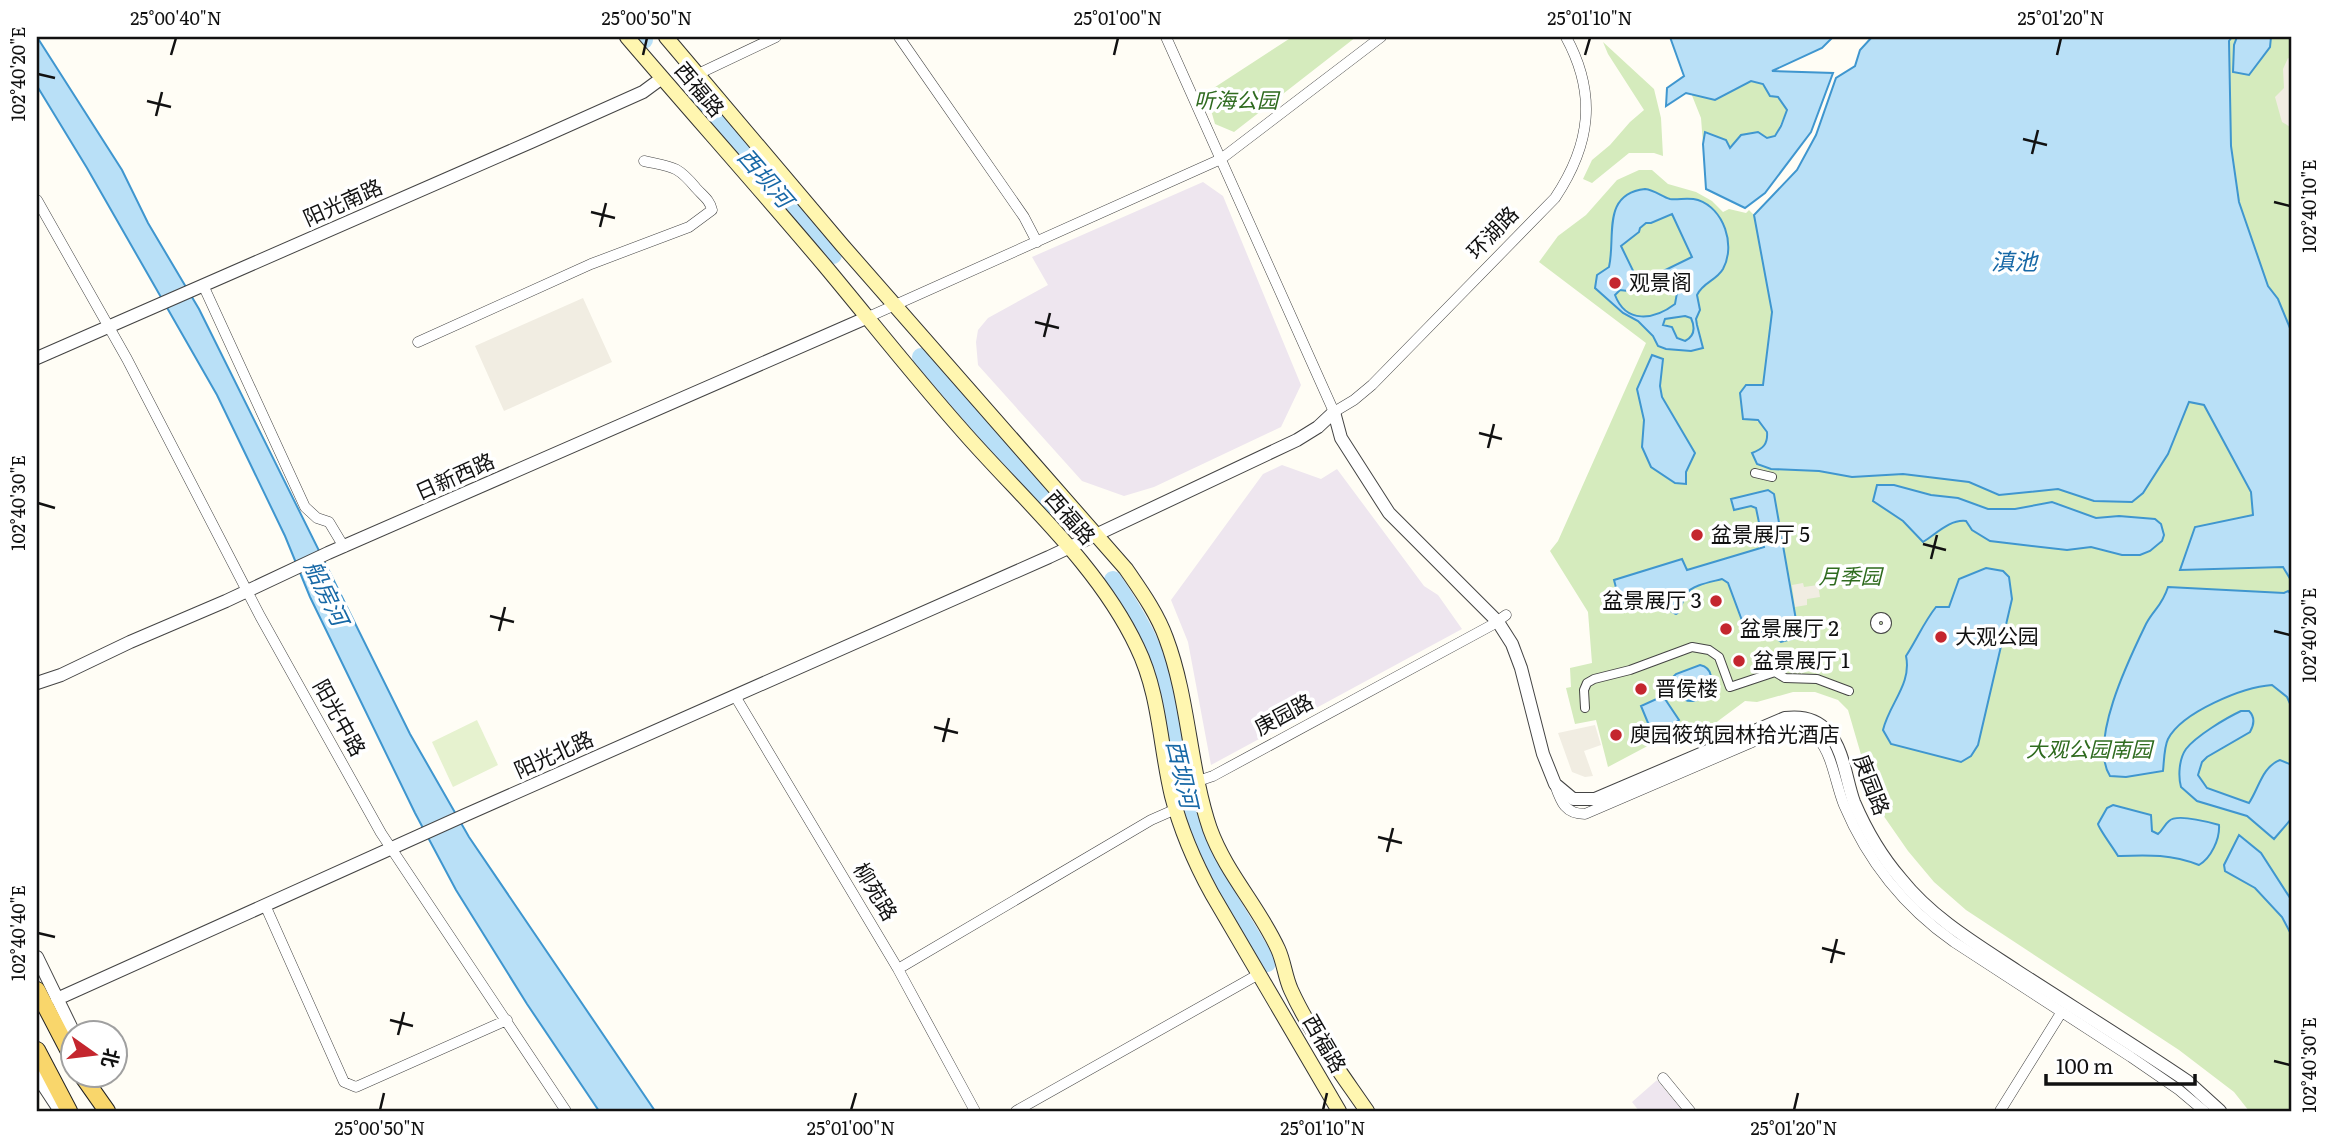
<svg xmlns="http://www.w3.org/2000/svg" width="2329" height="1148" font-family="Literata,'Noto Sans SC',serif">
	<rect width="100%" height="100%" fill="#fffdf5"/>
	<path fill="#eee6ef" d="M 1203,182 L 1223,196 L 1301,385 L 1281,427 L 1154,487 L 1124,496 L 1082,481 L 978,365 L 976,342 L 978,330 L 988,318 L 1048,285 L 1032,257 Z
		M 1282,465 L 1321,479 L 1337,469 L 1424,586 L 1438,595 L 1462,629 L 1211,765 L 1188,642 L 1171,600 L 1263,474 Z
		M 1657,1080 L 1683,1111 L 1639,1111 L 1632,1102 Z"/>
	<path fill="#d5ebbd" d="M 1292,37 L 1356,37 L 1234,132 L 1215,124 L 1206,93 Z
		M 2232,37 L 2292,37 L 2292,333 L 2278,299 L 2268,286 L 2239,202 L 2231,147 L 2229,41 Z
		M 1603,42 L 1654,89 L 1661,118 L 1663,156 L 1654,153 L 1629,153 L 1592,183 L 1583,179 L 1592,160 L 1610,145 L 1630,122 L 1644,110 L 1608,54 Z
		M 1750,81 L 1763,84 L 1770,96 L 1778,97 L 1787,110 L 1775,136 L 1730,149 L 1706,132 L 1703,144 L 1701,118 L 1691,93 L 1715,100 Z
		M 1639,170 L 1652,170 L 1668,184 L 1696,192 L 1712,201 L 1723,212 L 1729,209 L 1746,213 L 1749,210 L 1754,215 L 1772,312 L 1763,386 L 1748,418 C 1765,421 1772,435 1762,450 L 1753,453 L 1819,471 L 1852,477 L 1903,474 L 1969,482 L 1999,495 L 2058,489 L 2094,501 L 2168,454 L 2189,402 L 2204,405 L 2251,492 L 2253,515 L 2195,527 L 2283,567 L 2292,582 L 2292,1111 L 2249,1111 L 2234,1092 L 2179,1050 L 1966,910 L 1934,882 L 1908,851 L 1883,815 L 1862,758 L 1848,710 L 1838,700 L 1815,692 L 1793,692 L 1757,702 L 1745,701 L 1714,724 L 1695,734 L 1689,724 L 1608,767 L 1596,720 L 1575,724 L 1566,688 L 1571,687 L 1570,668 L 1592,663 L 1588,612 L 1550,551 L 1558,541 L 1646,343 L 1539,262 L 1558,236 L 1586,215 L 1617,180 Z"/>
	<path fill="#e6f2cf" d="M 477,720 L 498,765 L 453,787 L 432,742 Z"/>
	<path fill="#f1ede2" d="M 2288,58 L 2292,60 L 2292,128 L 2282,122 L 2275,97 L 2284,88 L 2283,69 Z
		M 583,298 L 612,362 L 504,411 L 475,346 Z
		M 1803,583 L 1804,587 L 1818,585 L 1820,597 L 1807,599 L 1807,605 L 1795,607 L 1792,585 Z
		M 1595,725 L 1601,745 L 1584,751 L 1593,776 L 1585,777 L 1572,772 L 1558,733 Z"/>
	<path fill="#b9e0f7" stroke="#3f96cf" stroke-width="2" fill-rule="evenodd" d="M 37,37 L 122,170 L 148,223 L 199,309 L 410,734 L 469,837 L 655,1111 L 599,1111 L 527,1004 L 456,890 L 415,813 L 310,597 L 285,536 L 217,395 L 87,168 L 37,86 Z
		M 1670,37 L 1833,37 L 1822,48 L 1772,71 L 1833,73 L 1811,132 L 1765,193 L 1745,208 L 1706,189 L 1703,144 L 1705,132 L 1726,140 L 1730,148 L 1741,135 L 1758,132 L 1767,138 L 1775,136 L 1781,126 L 1787,110 L 1778,97 L 1770,96 L 1763,84 L 1751,81 L 1715,100 L 1686,93 L 1666,106 L 1667,88 L 1684,76 Z
		M 1872,37 L 2232,37 L 2229,41 L 2231,146 L 2239,202 L 2268,286 L 2278,299 L 2292,333 L 2292,582 L 2283,567 L 2180,570 L 2195,527 L 2253,515 L 2251,492 L 2204,405 L 2189,402 L 2168,454 L 2143,493 L 2132,502 L 2094,501 L 2058,489 L 1999,495 L 1969,482 L 1903,474 L 1852,477 L 1819,471 L 1771,469 L 1757,464 L 1752,453 C 1763,449 1768,444 1767,432 L 1758,420 L 1743,419 L 1740,393 L 1746,385 L 1763,385 L 1772,312 L 1754,215 L 1797,170 L 1816,135 L 1836,78 L 1855,66 L 1860,50 Z
		M 2237,37 L 2271,37 L 2270,47 L 2249,75 L 2233,72 L 2234,45 Z
		M 1645,189 C 1655,190 1662,197 1670,199 C 1679,200 1689,197 1698,200 C 1724,209 1736,245 1723,269 C 1716,281 1703,282 1697,295 L 1700,310 L 1696,319 L 1697,325 L 1703,348 L 1691,351 L 1666,349 L 1658,346 L 1653,336 L 1638,321 L 1623,313 L 1595,288 L 1597,275 L 1609,267 C 1616,237 1601,194 1645,189 ZM 1672,214 L 1692,257 L 1645,280 L 1638,281 L 1621,246 L 1639,232 L 1640,228 L 1646,223 L 1651,223 ZM 1670,287 L 1677,293 L 1675,304 C 1654,320 1626,324 1615,295 L 1620,290 L 1636,292 ZM 1685,316 L 1691,318 C 1695,327 1695,336 1685,341 L 1677,338 L 1672,327 L 1663,325 L 1665,319 Z
		M 1652,355 L 1663,359 L 1660,386 L 1662,397 L 1695,453 L 1686,472 L 1686,484 L 1675,483 L 1651,467 L 1642,447 L 1644,420 L 1637,389 Z
		M 1877,485 L 1894,485 L 1931,495 L 1958,498 L 1988,509 L 2015,509 L 2052,502 L 2096,518 L 2119,516 L 2155,519 L 2161,524 L 2164,535 L 2162,541 L 2150,551 L 2140,555 L 2122,555 L 2091,547 L 2067,550 L 1990,541 L 1972,530 L 1966,521 C 1950,519 1936,534 1923,542 L 1903,521 L 1873,501 Z
		M 1768,490 L 1774,494 L 1799,637 L 1781,642 L 1769,631 L 1747,634 L 1728,583 L 1722,579 C 1711,582 1692,585 1686,594 C 1682,599 1682,612 1676,614 C 1674,614 1659,602 1652,601 C 1641,598 1632,607 1620,603 L 1614,580 L 1682,559 L 1687,570 L 1764,547 L 1756,508 L 1751,506 L 1734,510 L 1731,499 Z
		M 1986,568 L 2003,571 L 2009,577 L 2012,599 L 1978,745 L 1971,756 L 1961,762 L 1891,744 L 1883,730 C 1889,704 1912,684 1906,656 C 1917,639 1924,622 1936,607 L 1949,607 L 1959,579 Z
		M 2168,587 L 2284,593 L 2288,591 L 2292,595 L 2292,708 L 2287,697 L 2272,685 C 2243,687 2182,712 2168,739 C 2164,747 2164,762 2163,771 L 2126,777 L 2110,776 C 2088,742 2130,657 2146,624 C 2154,609 2162,606 2168,587 Z
		M 1700,665 C 1727,671 1699,720 1677,693 C 1672,687 1671,685 1673,677 L 1676,674 Z
		M 1663,696 L 1679,720 L 1653,735 L 1641,706 Z
		M 2241,711 L 2249,711 C 2255,717 2254,725 2250,732 L 2207,757 L 2202,762 L 2198,775 L 2207,788 L 2249,803 C 2259,788 2262,767 2280,760 L 2292,765 L 2292,818 L 2274,839 L 2247,816 L 2197,801 L 2181,787 C 2178,776 2179,759 2186,749 C 2196,736 2226,718 2241,711 Z
		M 2113,805 L 2151,815 L 2152,831 L 2158,834 C 2163,830 2164,825 2169,821 C 2177,813 2208,822 2219,825 C 2220,839 2211,858 2199,865 C 2170,854 2149,855 2118,856 C 2114,849 2099,829 2098,824 L 2107,808 Z
		M 2239,835 L 2261,853 L 2292,901 L 2292,936 L 2282,917 L 2255,888 L 2225,871 L 2224,865 Z"/>
	<g fill="none" stroke-linecap="round" stroke-linejoin="round">
		<path stroke="#b9e0f7" stroke-width="18" d="M 641,37 L 644,40
			M 698,101 L 833,255
			M 921,357 L 1048,504
			M 1113,580 C 1136,614 1157,650 1166,690 C 1177,737 1179,786 1195,832 C 1212,878 1243,919 1267,963"/>
		<defs>
			<path id="pedestrian" d="M 1755,473 L 1772,477
				M1875 623a6 6 0 1 1 12 0a6 6 0 1 1-12 0Z
				M 1585,708 L 1584,690 L 1587,683 L 1594,679 L 1630,670 L 1692,647 L 1709,650 L 1719,657 L 1730,687 L 1775,672 L 1785,678 L 1817,679 L 1849,691"/>
			<path id="minor" d="M 899,37 L 1024,217 L 1037,242
				M 1166,37 L 1334,412 L 1354,400 L 1372,385 L 1555,198 C 1591,144 1597,94 1566,37
				M 698,74 L 776,37
				M 37,200 L 127,359 L 260,616 L 381,833 L 566,1111
				M 203,285 L 305,507 L 317,518 L 329,522 L 344,547
				M 866,318 L 1221,159 L 1381,37
				M 418,342 L 591,264 L 689,227 L 712,210 C 710,200 703,196 696,188 C 677,165 672,167 644,161
				M 735,696 L 898,969 L 975,1111
				M 1198,781 L 1213,776 L 1492,625 L 1506,615
				M 1555,785 C 1561,802 1565,814 1585,814 L 1785,728 C 1798,726 1810,729 1819,740 C 1832,754 1836,786 1844,805 C 1868,862 1903,906 1954,942 L 2131,1057 L 2179,1090 L 2204,1111
				M 265,905 L 344,1082 L 356,1087 L 507,1020
				M 898,969 L 1151,820 L 1176,809
				M 1663,1078 L 1690,1111
				M 1016,1111 L 1259,974
				M 2000,1111 L 2061,1013"/>
			<path id="tertiary" d="M 37,358 L 531,142 L 643,92 L 662,78
				M 37,683 L 61,675 L 130,642 L 226,601 L 328,553 L 866,318
				M 37,957 L 74,1033
				M 57,999 L 463,816 L 1049,557 L 1297,440 L 1318,427 L 1334,412 L 1341,438 L 1389,513 L 1498,622 L 1512,644 L 1521,668 L 1543,754 L 1555,784 L 1573,799 L 1595,799 L 1785,718 C 1801,716 1817,719 1828,732 C 1844,750 1846,780 1854,802 C 1866,830 1881,856 1901,879 C 1932,918 1976,944 2017,971 C 2074,1008 2131,1043 2187,1081 L 2220,1111
				M 37,1076 L 60,1111"/>
			<path id="secondary" d="M 627,37 C 692,113 760,189 825,266 C 870,320 914,376 961,429 C 1020,497 1098,564 1137,647 C 1160,694 1160,747 1172,796 C 1181,831 1195,863 1212,894 L 1339,1111
				M 666,37 L 842,245 L 1126,569 C 1141,591 1157,613 1166,638 C 1189,699 1189,767 1210,829 C 1226,873 1259,907 1278,949 C 1284,962 1285,977 1291,990 C 1310,1032 1341,1073 1367,1111"/>
			<path id="primary" d="M 37,990 L 74,1061
				M 37,1050 L 69,1111
				M 81,1074 L 107,1111"/>
		</defs>
		<use href="#pedestrian" stroke="#444" stroke-width="10"/>
		<use href="#minor" stroke="#444" stroke-width="11"/>
		<use href="#tertiary" stroke="#444" stroke-width="14"/>
		<use href="#secondary" stroke="#333" stroke-width="16"/>
		<use href="#primary" stroke="#222" stroke-width="18"/>
		<use href="#pedestrian" stroke="#fff" stroke-width="8"/>
		<use href="#minor" stroke="#fff" stroke-width="10"/>
		<use href="#tertiary" stroke="#fff" stroke-width="12"/>
		<use href="#secondary" stroke="#fff6b0" stroke-width="14"/>
		<use href="#primary" stroke="#f9d66b" stroke-width="16"/>
	</g>
	<path fill="none" stroke="#111" stroke-width="2.5" d="M 171,55 L 176,38M 643,55 L 647,38M 1114,55 L 1118,38M 1585,55 L 1590,38M 2057,55 L 2061,38M 38,74 L 55,78M 147,101 L 171,107M 156,116 L 162,92M 2023,139 L 2047,145M 2032,154 L 2038,130M 2274,202 L 2290,206M 591,212 L 615,218M 600,227 L 606,203M 1035,322 L 1059,328M 1044,337 L 1050,313M 1479,433 L 1502,439M 1488,448 L 1494,424M 38,503 L 55,508M 1923,544 L 1946,550M 1931,559 L 1937,535M 490,616 L 514,622M 499,631 L 505,607M 2274,631 L 2290,635M 934,727 L 958,733M 943,742 L 949,718M 1378,837 L 1402,843M 1387,852 L 1393,828M 38,933 L 55,937M 1822,948 L 1845,954M 1831,963 L 1837,939M 390,1020 L 413,1026M 398,1035 L 404,1012M 2274,1061 L 2290,1065M 380,1110 L 384,1093M 851,1110 L 856,1093M 1323,1110 L 1327,1093M 1794,1110 L 1798,1093"/>
	<g fill="#c4262e" stroke="#fff" stroke-width="2.5">
		<circle cx="1615" cy="283" r="7"/>
		<circle cx="1697" cy="535" r="7"/>
		<circle cx="1716" cy="601" r="7"/>
		<circle cx="1726" cy="629" r="7"/>
		<circle cx="1941" cy="637" r="7"/>
		<circle cx="1739" cy="661" r="7"/>
		<circle cx="1641" cy="689" r="7"/>
		<circle cx="1616" cy="735" r="7"/>
	</g>
	<g text-anchor="middle" stroke-width="7" stroke-linejoin="round" paint-order="stroke">
		<g font-size="21" fill="#111" stroke="#fff">
			<text transform="translate(699 90) rotate(50)" y="7">西福路</text>
			<text transform="translate(343 203) rotate(-24)" y="7">阳光南路</text>
			<text transform="translate(1493 233) rotate(-46)" y="7">环湖路</text>
			<text transform="translate(455 477) rotate(-24)" y="7">日新西路</text>
			<text transform="translate(1070 518) rotate(49)" y="7">西福路</text>
			<text transform="translate(1284 715) rotate(-28)" y="7">庚园路</text>
			<text transform="translate(339 718) rotate(61)" y="7">阳光中路</text>
			<text transform="translate(554 755) rotate(-24)" y="7">阳光北路</text>
			<text transform="translate(1871 785) rotate(69)" y="7">庚园路</text>
			<text transform="translate(875 892) rotate(59)" y="7">柳苑路</text>
			<text transform="translate(1324 1044) rotate(60)" y="7">西福路</text>
		</g>
		<g font-size="21" font-style="italic" fill="#2f6b1f" stroke="#fff">
			<text x="1236" y="108">听海公园</text>
			<text x="1850" y="584">月季园</text>
			<text x="2089" y="757">大观公园南园</text>
		</g>
		<g font-size="21" fill="#111" stroke="#fff" text-anchor="start">
			<text x="1629" y="290">观景阁</text>
			<text x="1711" y="542">盆景展厅 5</text>
			<text x="1702" y="608" text-anchor="end">盆景展厅 3</text>
			<text x="1740" y="636">盆景展厅 2</text>
			<text x="1955" y="644">大观公园</text>
			<text x="1753" y="668">盆景展厅 1</text>
			<text x="1655" y="696">晋侯楼</text>
			<text x="1630" y="742">庾园筱筑园林拾光酒店</text>
		</g>
		<g font-size="23" font-style="italic" fill="#1768a6" stroke="#fff">
			<text transform="translate(765 178) rotate(49)" y="8">西坝河</text>
			<text x="2014" y="270">滇池</text>
			<text transform="translate(326 593) rotate(64)" y="8">船房河</text>
			<text transform="translate(1182 774) rotate(77)" y="8">西坝河</text>
		</g>
	</g>
	<rect width="2329" height="1148" fill="none" stroke="#ffffff" stroke-width="77"/>
	<g transform="translate(94 1054) rotate(104)"><circle r="33" fill="#ffffff" stroke="#a0a0a0" stroke-width="2"/>
	<path d="M0-5L12 26L0 18L-12 26Z" fill="#c4262e"/>
	<text y="-10" font-size="19" font-weight="bold" text-anchor="middle" fill="#111111">北</text>
	</g>
	<path d="M2046 1074v10h149v-10" fill="none" stroke="#111111" stroke-width="3.5"/>
	<text x="2056" y="1074" font-size="21" fill="#111111" stroke="#ffffff" stroke-width="5" paint-order="stroke">100 m</text>
	<rect x="38" y="38" width="2252" height="1072" fill="none" stroke="#111" stroke-width="2.5"/>
	<g font-size="18" text-anchor="middle" fill="#111">
		<text x="176" y="25">25°00'40"N</text>
		<text x="647" y="25">25°00'50"N</text>
		<text x="1118" y="25">25°01'00"N</text>
		<text x="1590" y="25">25°01'10"N</text>
		<text x="2061" y="25">25°01'20"N</text>
		<text transform="translate(19 74) rotate(-90)" y="6">102°40'20"E</text>
		<text transform="translate(2310 206) rotate(-90)" y="6">102°40'10"E</text>
		<text transform="translate(19 503) rotate(-90)" y="6">102°40'30"E</text>
		<text transform="translate(2310 635) rotate(-90)" y="6">102°40'20"E</text>
		<text transform="translate(19 933) rotate(-90)" y="6">102°40'40"E</text>
		<text transform="translate(2310 1065) rotate(-90)" y="6">102°40'30"E</text>
		<text x="380" y="1135">25°00'50"N</text>
		<text x="851" y="1135">25°01'00"N</text>
		<text x="1323" y="1135">25°01'10"N</text>
		<text x="1794" y="1135">25°01'20"N</text>
	</g>
</svg>
